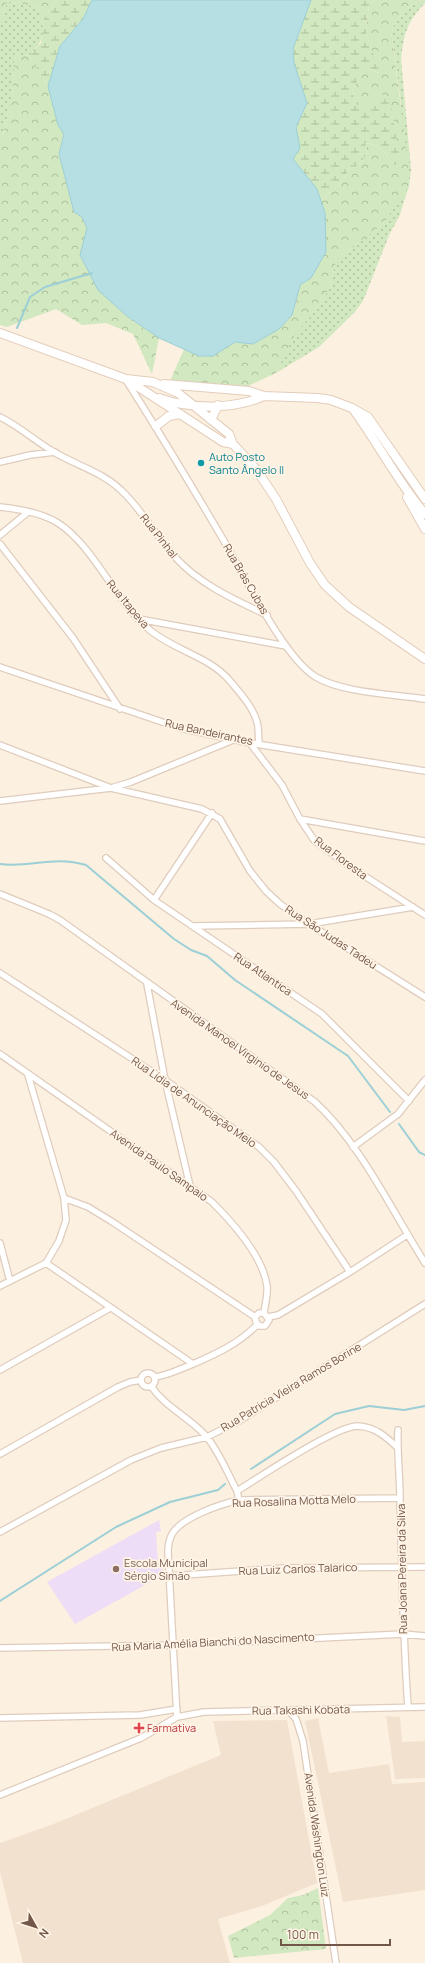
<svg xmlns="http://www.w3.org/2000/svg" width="425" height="1963" font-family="Manrope,sans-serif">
	<defs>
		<pattern id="grass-dots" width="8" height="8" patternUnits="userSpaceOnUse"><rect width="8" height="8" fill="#d2e8c0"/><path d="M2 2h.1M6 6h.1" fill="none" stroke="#afbf9e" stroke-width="1.8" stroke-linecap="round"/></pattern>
		<pattern id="forest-crowns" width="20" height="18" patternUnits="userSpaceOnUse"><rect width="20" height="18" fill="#d2e8c0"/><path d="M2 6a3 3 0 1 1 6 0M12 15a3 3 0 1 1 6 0" fill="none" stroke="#afbf9e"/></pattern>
		<pattern id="wetland-marsh" width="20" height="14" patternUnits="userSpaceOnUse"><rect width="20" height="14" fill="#d2e8c0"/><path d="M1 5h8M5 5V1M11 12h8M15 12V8" fill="none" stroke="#afbf9e"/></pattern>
	</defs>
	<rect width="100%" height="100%" fill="#fcf0e0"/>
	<path fill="#f3e1cf" d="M 386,1716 L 400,1717 L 402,1742 L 425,1741 L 425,1778 L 395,1779 Z
		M 318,1718 L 329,1773 L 389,1764 L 392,1784 L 425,1782 L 425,1890 L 343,1902 L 305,1721 Z
		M 287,1720 L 317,1883 L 262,1906 L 218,1919 L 230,1963 L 23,1963 L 0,1872 L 0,1843 L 51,1825 L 221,1755 L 213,1721 Z"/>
	<path fill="#edddf7" d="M 159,1520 L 161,1531 L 156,1532 L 158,1563 L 162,1563 L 163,1575 L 75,1624 L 47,1582 Z"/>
	<path fill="url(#grass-dots)" d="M 423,0 L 425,0 L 425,3 C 407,22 404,33 401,59 L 411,170 L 409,186 L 399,217 L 390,233 L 363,301 L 355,312 L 319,347 L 276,373 L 294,335 L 309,318 L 330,288 L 336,260 L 384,223 L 401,104 L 391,30 L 405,9 Z
		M 7,1 L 39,7 C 45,32 47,37 29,56 L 14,54 C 15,85 10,113 0,142 L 0,21 L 2,21 Z"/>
	<path fill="url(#forest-crowns)" d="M 0,0 L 56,0 L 42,22 L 39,7 L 7,1 L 2,22 L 0,21 Z
		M 376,0 L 423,0 L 405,9 L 391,30 L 409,170 L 409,186 L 384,223 L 336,260 L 330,288 L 309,318 L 294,336 L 276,373 L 248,386 L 219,386 L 170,381 L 184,349 C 215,364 208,353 233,343 C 238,341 247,343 253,344 L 292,315 L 300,285 L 311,278 L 325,213 L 321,200 L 343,181 L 349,169 L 359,165 L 368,153 L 365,143 C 378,143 387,154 393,164 L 367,107 L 357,105 L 352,90 L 365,68 L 379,73 L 366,34 L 369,4 Z
		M 14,54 L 29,56 L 48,86 L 58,125 L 64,134 L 59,154 L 74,212 L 82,217 L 87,228 L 80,255 L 127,316 L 159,338 L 152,374 L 133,334 L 106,323 L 82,325 L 56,309 L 7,327 L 0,325 L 0,142 C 10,113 15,84 14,54 Z
		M 318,1888 L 326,1949 L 234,1958 L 228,1936 L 270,1915 L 288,1898 L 303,1895 Z"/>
	<path fill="url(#wetland-marsh)" d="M 56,0 L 92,0 L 83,19 L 60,46 L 48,86 L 29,56 L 41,43 L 43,33 L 42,22 Z
		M 311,0 L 376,0 L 369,4 L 366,34 L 380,73 L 365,68 L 352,90 L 357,105 L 367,107 L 382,94 L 391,105 L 401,165 L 393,165 C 388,154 378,143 365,143 L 368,153 L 359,165 L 349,169 L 343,181 L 321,200 L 317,189 L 293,159 L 300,148 L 296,127 L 307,103 L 294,63 L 293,49 Z"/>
	<path fill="#b6dfe4" stroke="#9ccfd6" d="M 92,0 L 311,0 L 293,49 L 294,63 L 307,103 L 296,127 L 300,148 L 293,159 L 317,189 L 325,213 L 326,252 L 311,278 L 300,285 L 292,315 L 279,329 L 253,344 L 235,342 L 213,356 L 199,356 L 159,338 L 127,316 L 98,290 L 80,255 L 87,228 L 82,217 L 74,212 L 59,154 L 64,134 L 58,125 L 48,86 L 60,46 L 83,19 Z"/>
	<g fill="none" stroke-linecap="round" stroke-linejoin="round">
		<path stroke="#9ccfd6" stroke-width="2" d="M 17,328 L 30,297 L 45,287 L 92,273
			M 0,864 C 30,868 54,855 86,865 L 174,939 L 191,950 L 207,956 L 235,980 L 348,1056 L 390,1112
			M 399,1124 L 419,1152 L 425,1155
			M 251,1469 L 335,1414 L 369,1406 L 404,1410 L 425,1406
			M 0,1601 L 116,1527 L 170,1502 L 218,1490 L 225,1484"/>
		<defs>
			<path id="street" d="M 126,380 C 161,435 194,490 227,546 C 246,579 285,659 316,677 C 343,693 393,694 425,699
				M 0,417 C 19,426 35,441 54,452 C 77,466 104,472 124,493 C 143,512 157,537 175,557 C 199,584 235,600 267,615
				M 0,462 L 30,455 L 55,452
				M 0,507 C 19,509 42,513 58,523 C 95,547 115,602 151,631 C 176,651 210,657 230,681 C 240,693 253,707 257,722 C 259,728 258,736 259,743
				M 0,535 L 28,512
				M 0,544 L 73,638 L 120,709
				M 139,619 L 286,646
				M 0,667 L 180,728 L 250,743 L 425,771
				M 250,743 L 282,785 L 300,819 L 314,840 L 343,862 L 425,915
				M 0,745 L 111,788 L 202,809 L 220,819 L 250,871 L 266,891 L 280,904 L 309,924 L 425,997
				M 0,801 L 111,788 L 131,782 L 233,740
				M 300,819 L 425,841
				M 106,858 L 154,900 L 322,1014 L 409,1101
				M 0,894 L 49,914 L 60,920 L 315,1102 C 360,1143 392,1211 425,1263
				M 154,900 L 212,813
				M 193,926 L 309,924 L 413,907
				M 0,973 L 165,1080 L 259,1147 L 274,1162 L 296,1191 L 350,1272
				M 147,984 L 165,1080 L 190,1186
				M 0,1054 L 212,1202 C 233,1223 263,1256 267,1286 C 268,1294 265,1305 264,1313 L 269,1320 L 265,1326 L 259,1326 L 256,1322 L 255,1317 L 259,1313 L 264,1313
				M 353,1147 L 398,1114 L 425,1080
				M 64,1198 L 88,1207 L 111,1221 L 255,1317
				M 0,1243 L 10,1281
				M 46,1263 L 193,1364
				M 0,1286 L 46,1263 L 59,1241 L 66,1220 L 64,1198 L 28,1075
				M 268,1317 L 278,1315 L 350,1272 L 407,1235
				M 0,1370 L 110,1308
				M141 1380a7 7 0 1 1 14 0a7 7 0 1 1-14 0Z
				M 155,1377 C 169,1375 180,1369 193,1364 C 218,1353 238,1344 257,1325
				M 151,1386 C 165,1407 189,1417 205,1435 C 218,1449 228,1474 237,1491 L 239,1500
				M 398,1430 C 397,1453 400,1476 400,1500 C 402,1569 403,1638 408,1707
				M 0,1454 L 118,1387 L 130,1382 L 141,1380
				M 237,1491 C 260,1477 335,1426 358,1426 C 375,1427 385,1436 397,1447
				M 0,1532 L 131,1460 L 161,1448 L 207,1437 L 239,1421 L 425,1304
				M 170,1576 L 284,1568 L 425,1567
				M 0,1648 L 174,1645 L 403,1634 L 425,1636
				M 289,1711 L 296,1719 L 303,1741 L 336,1963
				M 177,1717 L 168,1552 C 168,1546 169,1540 172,1534 C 182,1517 221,1504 239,1500 L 400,1498
				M 0,1718 L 140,1715 L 177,1709
				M 0,1795 L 141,1738 L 177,1717 L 204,1712 L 425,1707"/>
			<path id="secondary" d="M 0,333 L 126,379 L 223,442 L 233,444
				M 126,379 L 153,382 L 178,393 L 229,434 L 233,444 L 256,469 L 276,499 L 310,563 L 325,585 L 349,607 L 425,659
				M 164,384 L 249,391 L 264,396 L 318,398 L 331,400 L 352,408 L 368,417 L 425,499
				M 159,398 C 189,409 234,410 264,396
				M 353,409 C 378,443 397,481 425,514
				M 211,420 L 218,405
				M 156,426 L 169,416 L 180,414
				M 407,497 L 425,529"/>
		</defs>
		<use href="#street" stroke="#dfccbd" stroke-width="8"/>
		<use href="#secondary" stroke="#e4cdbb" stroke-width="10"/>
		<use href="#street" stroke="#fff" stroke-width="5.5"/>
		<use href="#secondary" stroke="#fff" stroke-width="8"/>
	</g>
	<circle fill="#0f9aa8" stroke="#fff4e6" stroke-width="1.5" cx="201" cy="463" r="4"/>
	<circle fill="#8d6e63" stroke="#fff4e6" stroke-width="1.5" cx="116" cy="1569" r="4"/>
	<path fill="#e0444e" stroke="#fff4e6" stroke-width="1.5" d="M137 1722h4v4h4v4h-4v4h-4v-4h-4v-4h4z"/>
	<g text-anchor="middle" stroke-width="3.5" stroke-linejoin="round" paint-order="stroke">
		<g font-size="11" fill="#0d838f" stroke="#fff4e6" text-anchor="start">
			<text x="209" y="461">Auto Posto<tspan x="209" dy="13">Santo Ângelo II</tspan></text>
		</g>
		<g font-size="11" fill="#725648" stroke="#fff4e6">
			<text transform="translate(159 536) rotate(52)" y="4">Rua Pinhal</text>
			<text transform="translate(246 579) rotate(60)" y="4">Rua Brás Cubas</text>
			<text transform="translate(128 604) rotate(50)" y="4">Rua Itapeva</text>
			<text transform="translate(209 732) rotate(12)" y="4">Rua Bandeirantes</text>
			<text transform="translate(341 858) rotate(37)" y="4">Rua Floresta</text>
			<text transform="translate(331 937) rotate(33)" y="4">Rua São Judas Tadeu</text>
			<text transform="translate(263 974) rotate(34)" y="4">Rua Atlantica</text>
			<text transform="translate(240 1049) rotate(35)" y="4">Avenida Manoel Virginio de Jesus</text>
			<text transform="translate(194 1102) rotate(35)" y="4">Rua Lídia de Anunciação Melo</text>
			<text transform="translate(159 1165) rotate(35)" y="4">Avenida Paulo Sampaio</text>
			<text transform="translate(291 1387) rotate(-31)" y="4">Rua Patricia Vieira Ramos Borine</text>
			<text transform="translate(294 1501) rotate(-2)" y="4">Rua Rosalina Motta Melo</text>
			<text transform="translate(298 1569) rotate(-2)" y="4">Rua Luiz Carlos Talarico</text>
			<text transform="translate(402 1569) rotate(-91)" y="4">Rua Joana Pereira da Silva</text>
			<text transform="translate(213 1642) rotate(-3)" y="4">Rua Maria Amélia Bianchi do Nascimento</text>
			<text transform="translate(301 1710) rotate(-1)" y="4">Rua Takashi Kobata</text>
			<text transform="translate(317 1835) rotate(82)" y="4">Avenida Washington Luiz</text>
		</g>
		<g font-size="11" fill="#785e54" stroke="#fff4e6" text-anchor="start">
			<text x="124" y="1567">Escola Municipal<tspan x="124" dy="13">Sérgio Simão</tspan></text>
		</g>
		<g font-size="11" fill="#be3a42" stroke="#fff4e6" text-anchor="start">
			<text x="147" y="1732">Farmativa</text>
		</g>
	</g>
	<g transform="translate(36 1927) rotate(129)" stroke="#fff4e6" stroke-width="3" paint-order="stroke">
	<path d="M0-3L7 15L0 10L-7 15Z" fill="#725648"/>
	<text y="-6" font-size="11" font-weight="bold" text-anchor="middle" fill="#725648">N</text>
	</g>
	<path d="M281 1939v6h109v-6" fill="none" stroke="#725648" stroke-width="2"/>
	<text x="287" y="1939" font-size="12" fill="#725648" stroke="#fff4e6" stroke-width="3" paint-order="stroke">100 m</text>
</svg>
